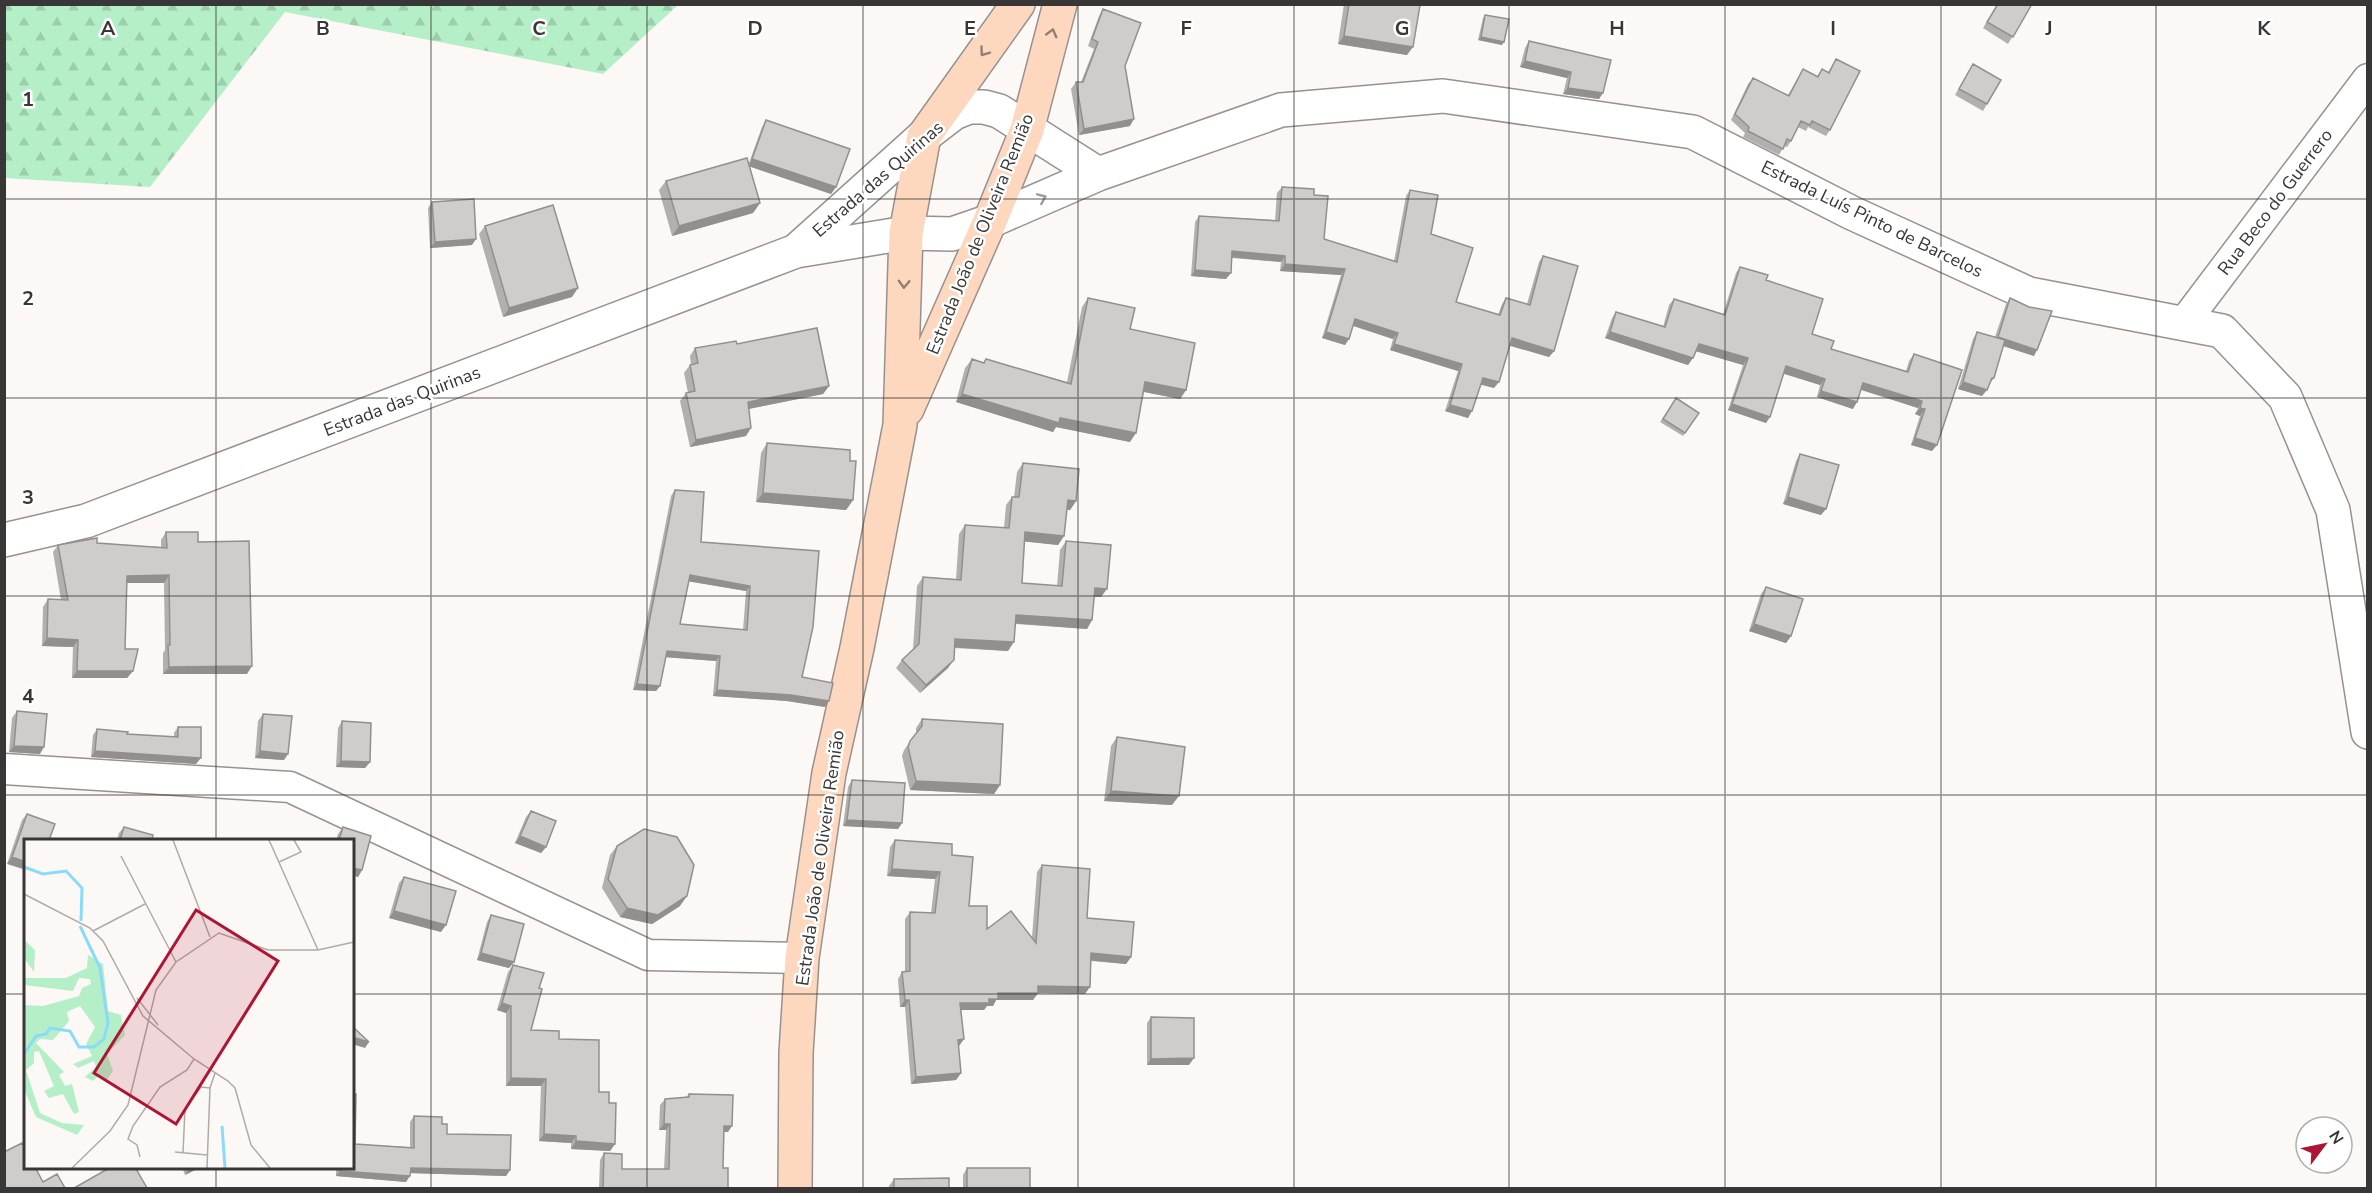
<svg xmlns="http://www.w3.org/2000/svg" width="2372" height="1193" font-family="'Nunito Sans',sans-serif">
	<defs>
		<pattern id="forest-firs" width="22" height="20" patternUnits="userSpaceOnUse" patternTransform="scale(1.5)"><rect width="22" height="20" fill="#b5efc8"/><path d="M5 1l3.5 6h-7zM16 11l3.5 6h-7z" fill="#9cceac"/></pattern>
	</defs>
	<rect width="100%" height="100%" fill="#fcf8f6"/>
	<path fill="url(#forest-firs)" d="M 4,5 L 5,4 L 678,5 L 603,74 L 285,12 L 150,187 L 5,178 Z"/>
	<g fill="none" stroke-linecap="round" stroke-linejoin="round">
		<defs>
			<path id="minor" d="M 2183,324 L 2368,79
				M 4,769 L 290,787 L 648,955 L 802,958"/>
			<path id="tertiary" d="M 796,251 L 924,136 L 954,113 L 969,107 L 984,107 L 999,111 L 1098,174
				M 4,540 L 86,521 L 796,251 L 906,233 L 952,234 L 990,221 L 1098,174 L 1281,110 L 1443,96 L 1693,132 L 1852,213 L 2029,294 L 2222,331 L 2285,397 L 2333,510 L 2368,732"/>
			<path id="secondary" d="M 907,409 L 990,221 L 1027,130 L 1060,4
				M 795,1188 L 796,1053 L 802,958 L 829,773 L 857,648 L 900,425 L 906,233 L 924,136 L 1018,4"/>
		</defs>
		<use href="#minor" stroke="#969290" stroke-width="33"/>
		<use href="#tertiary" stroke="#969290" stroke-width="36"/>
		<use href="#secondary" stroke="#969290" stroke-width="36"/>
		<use href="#minor" stroke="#fff" stroke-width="30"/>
		<use href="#tertiary" stroke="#fff" stroke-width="33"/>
		<use href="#secondary" stroke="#fed8be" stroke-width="33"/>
	</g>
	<path fill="#b3afae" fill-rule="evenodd" d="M 1344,4 L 1420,5 L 1407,55 L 1338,44 Z
		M 1997,4 L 2032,4 L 2008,44 L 1983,28 Z
		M 1103,9 L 1125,66 L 1130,126 L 1079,135 L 1071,89 L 1076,82 L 1081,82 L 1094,49 L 1088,46 L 1099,16 Z
		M 1485,15 L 1502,45 L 1478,40 L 1483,18 Z
		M 1529,41 L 1611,60 L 1599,99 L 1563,94 L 1567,78 L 1520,67 L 1525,48 Z
		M 1836,59 L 1830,130 L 1826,136 L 1808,127 L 1806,131 L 1798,127 L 1791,141 L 1787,147 L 1784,146 L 1779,155 L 1743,137 L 1745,133 L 1731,120 L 1748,84 L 1753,78 L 1788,95 L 1803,69 L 1817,76 L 1822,69 L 1828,72 Z
		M 1973,64 L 1987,104 L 1983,111 L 1955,95 Z
		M 766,120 L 836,187 L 831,194 L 749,166 L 760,203 L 753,213 L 672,236 L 659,190 L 666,181 L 749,163 L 762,127 Z
		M 1282,187 L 1314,195 L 1324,239 L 1394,261 L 1406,196 L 1410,190 L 1431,234 L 1456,302 L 1498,315 L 1502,304 L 1506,298 L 1527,304 L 1539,262 L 1543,256 L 1554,351 L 1549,357 L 1510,345 L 1494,388 L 1481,384 L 1468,418 L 1445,411 L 1458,371 L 1390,350 L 1393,339 L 1353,326 L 1345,345 L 1322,338 L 1341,275 L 1280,271 L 1281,262 L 1232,258 L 1226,279 L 1191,276 L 1195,222 L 1199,216 L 1275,220 L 1277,193 Z
		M 432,202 L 472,245 L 430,248 L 428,208 Z
		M 485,226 L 572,297 L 503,317 L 479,234 Z
		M 1740,267 L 1766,280 L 1812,334 L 1831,349 L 1906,371 L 1909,361 L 1914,354 L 1932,451 L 1911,445 L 1920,416 L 1915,414 L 1918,408 L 1861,390 L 1853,409 L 1817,397 L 1820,385 L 1784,373 L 1766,423 L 1728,410 L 1743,365 L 1696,351 L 1688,365 L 1605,338 L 1612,318 L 1616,312 L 1663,327 L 1669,305 L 1674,299 L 1723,314 L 1736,273 Z
		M 1088,298 L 1130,329 L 1186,390 L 1180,399 L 1144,392 L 1130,442 L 1056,427 L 1053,432 L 956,402 L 965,368 L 972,359 L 983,363 L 986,359 L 1067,382 L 1082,307 Z
		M 2010,298 L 2034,356 L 2003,346 L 1994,378 L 1989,385 L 1982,396 L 1958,389 L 1973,339 L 1977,332 L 1995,337 L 2006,304 Z
		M 737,344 L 829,386 L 823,394 L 749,409 L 746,436 L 690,447 L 680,401 L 686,393 L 688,393 L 684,373 L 690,365 L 691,365 L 690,356 L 695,348 Z
		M 1676,398 L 1699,413 L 1683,436 L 1660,422 Z
		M 767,443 L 850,461 L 853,500 L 846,510 L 756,502 L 761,453 Z
		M 1800,454 L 1821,515 L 1783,504 L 1796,461 Z
		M 1023,463 L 1076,501 L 1070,510 L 1067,509 L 1064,536 L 1058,545 L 1024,541 L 1022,583 L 1057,586 L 1060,550 L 1066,541 L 1101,597 L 1094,597 L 1092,620 L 1087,629 L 1016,624 L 1008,651 L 954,648 L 948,668 L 920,693 L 896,668 L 902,660 L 913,649 L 917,586 L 923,577 L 956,579 L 959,534 L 965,525 L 1004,528 L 1006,505 L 1012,497 L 1014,497 L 1017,472 Z
		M 675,490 L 701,542 L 819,551 L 802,677 L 825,707 L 787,701 L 713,696 L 716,661 L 666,657 L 660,686 L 656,691 L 633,690 L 671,496 ZM 689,581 L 746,591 L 743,630 L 680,624 Z
		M 166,532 L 198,542 L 247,674 L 163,674 L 163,653 L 165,650 L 164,583 L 127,583 L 125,649 L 133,671 L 127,678 L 72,678 L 73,647 L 42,646 L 43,607 L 48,599 L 61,600 L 53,552 L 58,545 L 97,543 L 161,547 L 161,540 Z
		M 1766,587 L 1791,636 L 1786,643 L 1749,631 L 1761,594 Z
		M 17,711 L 40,754 L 9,752 L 12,718 Z
		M 263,714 L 284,760 L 255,758 L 258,721 Z
		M 922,719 L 1000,785 L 994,794 L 910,790 L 902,756 L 904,750 L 916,734 L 916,728 Z
		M 342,721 L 370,762 L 365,768 L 336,767 L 338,728 Z
		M 178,727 L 196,764 L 91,757 L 93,735 L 97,729 L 127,734 L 174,737 L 174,733 Z
		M 1117,737 L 1172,805 L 1104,801 L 1111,746 Z
		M 852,780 L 902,823 L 898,829 L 843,826 L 848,787 Z
		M 531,811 L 546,847 L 541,853 L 515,843 L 526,817 Z
		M 27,814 L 49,840 L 7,864 L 22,820 Z
		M 124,827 L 152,840 L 117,840 L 119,833 Z
		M 343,827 L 371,836 L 362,870 L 358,877 L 352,875 L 352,840 L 336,840 L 338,834 Z
		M 895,840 L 952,855 L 969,906 L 987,929 L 1032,937 L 1037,872 L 1042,865 L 1087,918 L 1131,957 L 1126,964 L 1091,961 L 1085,994 L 1038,993 L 1033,1000 L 996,1000 L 993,1006 L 987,1006 L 984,1010 L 961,1010 L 964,1039 L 958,1046 L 961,1073 L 956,1080 L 911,1084 L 905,1007 L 900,1007 L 898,979 L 902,972 L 905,971 L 905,919 L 910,912 L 931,913 L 935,879 L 887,876 L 890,847 Z
		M 617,846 L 680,906 L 652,924 L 620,917 L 602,888 L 610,855 Z
		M 404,877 L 441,932 L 389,918 L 399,883 Z
		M 491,915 L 514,962 L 509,968 L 477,960 L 487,922 Z
		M 513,965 L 539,988 L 531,1030 L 559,1039 L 599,1092 L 609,1103 L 615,1144 L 610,1151 L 571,1149 L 571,1143 L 539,1141 L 541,1086 L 506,1086 L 506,1013 L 497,1010 L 508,972 Z
		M 1151,1017 L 1189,1065 L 1147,1065 L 1147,1023 Z
		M 689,1094 L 728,1132 L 724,1132 L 723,1168 L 728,1188 L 599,1188 L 600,1160 L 604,1153 L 622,1169 L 664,1169 L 666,1130 L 659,1130 L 660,1105 L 665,1099 L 686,1097 Z
		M 414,1116 L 442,1124 L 447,1134 L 510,1170 L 506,1176 L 410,1173 L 406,1182 L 336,1176 L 336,1167 L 352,1167 L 355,1144 L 410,1147 L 410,1122 Z
		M 182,1167 L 201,1167 L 185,1175 Z
		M 967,1168 L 1030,1188 L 963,1188 L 963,1175 Z
		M 894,1179 L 949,1188 L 889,1188 L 889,1186 Z"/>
	<path fill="#928f8d" d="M 1344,36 L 1413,47 L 1407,55 L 1338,44 Z
		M 1481,37 L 1504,42 L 1502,45 L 1478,40 Z
		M 1525,61 L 1571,72 L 1567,78 L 1520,67 Z
		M 1568,88 L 1603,93 L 1599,99 L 1563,94 Z
		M 1134,119 L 1130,126 L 1079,135 L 1084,129 Z
		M 752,159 L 836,187 L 831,194 L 748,166 Z
		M 760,203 L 753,213 L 672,236 L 679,226 Z
		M 476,239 L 472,245 L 430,248 L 435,242 Z
		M 1232,251 L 1285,256 L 1281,262 L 1228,257 Z
		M 1285,264 L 1345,269 L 1341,275 L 1280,271 Z
		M 1195,270 L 1231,273 L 1226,279 L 1191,276 Z
		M 578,288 L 572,297 L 503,317 L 509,308 Z
		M 1355,319 L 1398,333 L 1393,339 L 1351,325 Z
		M 1326,332 L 1349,339 L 1345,345 L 1322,338 Z
		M 1610,332 L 1693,358 L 1688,365 L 1605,338 Z
		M 1998,337 L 2037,350 L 2034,356 L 1994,343 Z
		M 1512,338 L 1554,351 L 1549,357 L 1507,345 Z
		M 1394,344 L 1462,364 L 1458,371 L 1390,350 Z
		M 1699,344 L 1748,358 L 1743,365 L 1695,351 Z
		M 1786,366 L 1825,379 L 1820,385 L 1781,373 Z
		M 1483,378 L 1499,382 L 1494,388 L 1478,384 Z
		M 1145,382 L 1186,390 L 1180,399 L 1139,391 Z
		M 1963,382 L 1987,390 L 1982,396 L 1958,389 Z
		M 1863,383 L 1922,401 L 1918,408 L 1859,389 Z
		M 829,386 L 823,394 L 743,410 L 748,402 Z
		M 1821,391 L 1857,402 L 1853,409 L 1817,397 Z
		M 962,394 L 1136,433 L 1130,442 L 1056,427 L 1053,432 L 956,402 Z
		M 1732,404 L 1770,417 L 1766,423 L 1728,410 Z
		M 1450,405 L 1472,411 L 1468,418 L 1445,411 Z
		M 1920,408 L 1925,409 L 1920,416 L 1915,414 Z
		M 751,428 L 746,436 L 690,447 L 696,440 Z
		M 1915,438 L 1937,445 L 1932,451 L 1911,445 Z
		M 763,493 L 853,500 L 846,510 L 756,502 Z
		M 1788,497 L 1826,509 L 1821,515 L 1783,504 Z
		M 1068,500 L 1076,501 L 1070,510 L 1062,509 Z
		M 1025,532 L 1064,536 L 1058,545 L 1019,541 Z
		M 169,575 L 164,583 L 122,583 L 127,576 Z
		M 690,575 L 750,586 L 746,591 L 686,581 Z
		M 1095,588 L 1107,589 L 1101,597 L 1089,596 Z
		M 1016,615 L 1092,620 L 1087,629 L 1010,623 Z
		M 1754,624 L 1791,636 L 1786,643 L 1749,631 Z
		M 47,638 L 78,640 L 73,647 L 42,646 Z
		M 955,639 L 1014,642 L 1008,651 L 949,647 Z
		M 667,651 L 720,656 L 716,661 L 663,657 Z
		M 954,660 L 948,668 L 920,693 L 926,685 Z
		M 252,666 L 247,674 L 163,674 L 169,667 Z
		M 77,671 L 133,671 L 127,678 L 72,678 Z
		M 637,684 L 660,686 L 656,691 L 633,690 Z
		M 717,690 L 791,695 L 829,701 L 825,707 L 787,701 L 713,696 Z
		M 14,746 L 44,747 L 40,754 L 9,752 Z
		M 95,751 L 201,758 L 196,764 L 91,757 Z
		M 260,751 L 288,754 L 284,760 L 255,758 Z
		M 341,761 L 370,762 L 365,768 L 336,767 Z
		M 916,781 L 1000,785 L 994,794 L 910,790 Z
		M 1111,791 L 1179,796 L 1172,805 L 1104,801 Z
		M 847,820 L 902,823 L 898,829 L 843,826 Z
		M 520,836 L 546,847 L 541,853 L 515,843 Z
		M 12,857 L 26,862 L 26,870 L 7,864 Z
		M 352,868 L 362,870 L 358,877 L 352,875 Z
		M 892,869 L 940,872 L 935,879 L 887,876 Z
		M 687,896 L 680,906 L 652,924 L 620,917 L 627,908 Z
		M 394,911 L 446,925 L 441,932 L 389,918 Z
		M 481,953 L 514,962 L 509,968 L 477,960 Z
		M 1091,953 L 1131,957 L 1126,964 L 1086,960 Z
		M 1038,986 L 1090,987 L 1085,994 L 1033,993 Z
		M 998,993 L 1038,993 L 1033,1000 L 996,1000 L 993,1006 L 987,1006 L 984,1010 L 956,1010 L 960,1003 L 989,999 Z
		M 905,1000 L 909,1000 L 905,1007 L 900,1007 Z
		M 502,1003 L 511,1006 L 506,1013 L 497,1010 Z
		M 352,1037 L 369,1042 L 365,1048 L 352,1044 Z
		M 964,1039 L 959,1046 L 953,1047 L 958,1040 Z
		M 1194,1058 L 1189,1065 L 1147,1065 L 1151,1059 Z
		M 961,1073 L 956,1080 L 911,1084 L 916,1077 Z
		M 511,1078 L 546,1079 L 541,1086 L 506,1086 Z
		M 664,1124 L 670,1124 L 666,1130 L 659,1130 Z
		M 724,1126 L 732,1126 L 728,1132 L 720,1132 Z
		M 544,1134 L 576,1136 L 571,1143 L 539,1141 Z
		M 576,1141 L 615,1144 L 610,1151 L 571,1149 Z
		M 193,1167 L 201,1167 L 185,1175 L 189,1169 Z
		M 238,1167 L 277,1167 L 276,1170 L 238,1169 Z
		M 411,1168 L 510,1170 L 506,1176 L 407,1173 Z
		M 340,1171 L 410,1176 L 406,1182 L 336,1176 Z"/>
	<path fill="#d0ccca" stroke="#928f8d" stroke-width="1.5" fill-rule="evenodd" d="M 1349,4 L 1420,5 L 1413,47 L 1344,36 Z
		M 1998,4 L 2032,4 L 2013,37 L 1987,22 Z
		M 1103,9 L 1141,23 L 1125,66 L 1134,119 L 1084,129 L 1076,82 L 1083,82 L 1098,42 L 1092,39 Z
		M 1485,15 L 1509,19 L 1504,42 L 1481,37 Z
		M 1529,41 L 1611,60 L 1603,93 L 1568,88 L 1571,72 L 1525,61 Z
		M 1836,59 L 1860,71 L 1830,130 L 1812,121 L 1810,125 L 1801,121 L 1791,141 L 1787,139 L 1783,149 L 1748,131 L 1749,127 L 1735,114 L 1753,78 L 1789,96 L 1803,69 L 1818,77 L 1822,69 L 1829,73 Z
		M 1973,64 L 2001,80 L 1987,104 L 1959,89 Z
		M 766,120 L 850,149 L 836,187 L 752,159 Z
		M 747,158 L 760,203 L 679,226 L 666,181 Z
		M 1282,187 L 1314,189 L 1314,195 L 1328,196 L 1324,239 L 1397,262 L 1410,190 L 1438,195 L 1431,234 L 1473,248 L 1456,302 L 1500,315 L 1506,298 L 1530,305 L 1543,256 L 1578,266 L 1554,351 L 1512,338 L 1499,382 L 1483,378 L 1472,411 L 1450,405 L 1462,364 L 1394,344 L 1398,333 L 1355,319 L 1349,339 L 1326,332 L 1345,269 L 1285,264 L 1285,256 L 1232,251 L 1231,273 L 1195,270 L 1199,216 L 1279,221 Z
		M 474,199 L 476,239 L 435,242 L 432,202 Z
		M 553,205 L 578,288 L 509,308 L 485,226 Z
		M 1740,267 L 1768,275 L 1766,280 L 1823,299 L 1812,334 L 1834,341 L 1831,349 L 1908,372 L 1914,354 L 1962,370 L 1937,445 L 1915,438 L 1925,409 L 1920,408 L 1922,401 L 1863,383 L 1857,402 L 1821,391 L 1825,379 L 1786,366 L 1770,417 L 1732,404 L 1748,358 L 1699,344 L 1693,358 L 1610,332 L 1616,312 L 1665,327 L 1674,299 L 1725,315 Z
		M 1088,298 L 1135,308 L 1130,329 L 1195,343 L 1186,390 L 1145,382 L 1136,433 L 1060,418 L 1059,423 L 962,394 L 972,359 L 984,363 L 986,359 L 1071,384 Z
		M 2010,298 L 2029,307 L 2052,311 L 2037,350 L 1998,337 Z
		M 817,328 L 829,386 L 748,402 L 751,428 L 696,440 L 686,393 L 695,391 L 690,365 L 698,363 L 695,348 L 736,341 L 737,344 Z
		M 1977,332 L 2005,340 L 1994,378 L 1992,378 L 1987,390 L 1963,382 Z
		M 1676,398 L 1699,413 L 1685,433 L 1663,419 Z
		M 767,443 L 850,450 L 850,461 L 856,461 L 853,500 L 763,493 Z
		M 1800,454 L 1839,465 L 1826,509 L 1788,497 Z
		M 1023,463 L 1079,469 L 1076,501 L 1068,500 L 1064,536 L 1025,532 L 1022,583 L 1062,586 L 1066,541 L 1111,545 L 1107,589 L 1095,588 L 1092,620 L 1016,615 L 1014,642 L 955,639 L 954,660 L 926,685 L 902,660 L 919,644 L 923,577 L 961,580 L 965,525 L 1009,528 L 1012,497 L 1019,497 Z
		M 675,490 L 704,492 L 701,542 L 819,551 L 813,627 L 802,677 L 833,683 L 829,701 L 791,695 L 717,690 L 720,656 L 667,651 L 660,686 L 637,684 ZM 690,575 L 750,586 L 747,630 L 680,624 Z
		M 166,532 L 198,532 L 198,542 L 249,541 L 252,666 L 169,667 L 168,645 L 170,645 L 169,575 L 127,576 L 125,649 L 138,649 L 133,671 L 77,671 L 78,640 L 47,638 L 48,599 L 68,600 L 58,545 L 97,538 L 97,543 L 167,548 Z
		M 1766,587 L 1803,599 L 1791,636 L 1754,624 Z
		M 17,711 L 47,714 L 44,747 L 14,746 Z
		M 263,714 L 292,716 L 288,754 L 260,751 Z
		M 922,719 L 1003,724 L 1000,785 L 916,781 L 908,747 L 910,741 L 922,726 Z
		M 342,721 L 371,723 L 370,762 L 341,761 Z
		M 178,727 L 201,727 L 201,758 L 95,751 L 97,729 L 128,732 L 127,734 L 178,737 Z
		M 1117,737 L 1185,747 L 1179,796 L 1111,791 Z
		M 852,780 L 905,783 L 902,823 L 847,820 Z
		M 531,811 L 556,821 L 546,847 L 520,836 Z
		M 27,814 L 55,824 L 49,840 L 26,840 L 26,862 L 12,857 Z
		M 124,827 L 153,835 L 152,840 L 120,840 Z
		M 343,827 L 371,836 L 362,870 L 352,868 L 352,840 L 339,840 Z
		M 644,829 L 677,837 L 694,865 L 687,896 L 658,915 L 627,908 L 608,879 L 617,846 Z
		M 895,840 L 952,844 L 952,855 L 973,857 L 969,906 L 987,906 L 987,929 L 1011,911 L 1036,943 L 1042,865 L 1090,869 L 1087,918 L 1134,922 L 1131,957 L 1091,953 L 1090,987 L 1038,986 L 1038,993 L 998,993 L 998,999 L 989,999 L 989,1003 L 960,1003 L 964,1039 L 958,1040 L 961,1073 L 916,1077 L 909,1000 L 905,1000 L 902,972 L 910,971 L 910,912 L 935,913 L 940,872 L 892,869 Z
		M 404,877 L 456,891 L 446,925 L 394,911 Z
		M 491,915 L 524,924 L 514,962 L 481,953 Z
		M 513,965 L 544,973 L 539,988 L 542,989 L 531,1030 L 559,1031 L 559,1039 L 599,1040 L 599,1092 L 609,1092 L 609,1103 L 616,1103 L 615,1144 L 576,1141 L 576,1136 L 544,1134 L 546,1079 L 511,1078 L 511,1006 L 502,1003 Z
		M 1151,1017 L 1194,1018 L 1194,1058 L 1151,1059 Z
		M 352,1026 L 369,1042 L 352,1037 Z
		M 352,1094 L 356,1094 L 355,1144 L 414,1148 L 414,1116 L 442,1117 L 442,1124 L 447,1124 L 447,1134 L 511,1135 L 510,1170 L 411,1168 L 410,1176 L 340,1171 L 340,1167 L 352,1167 Z
		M 689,1094 L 733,1095 L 732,1126 L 724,1126 L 723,1168 L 728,1168 L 728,1188 L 603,1188 L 604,1153 L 622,1154 L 622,1169 L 669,1169 L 670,1124 L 664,1124 L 665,1099 L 689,1097 Z
		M 22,1143 L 26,1150 L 26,1167 L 35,1167 L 43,1182 L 57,1174 L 65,1188 L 4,1188 L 4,1152 Z
		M 111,1167 L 135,1167 L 147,1188 L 74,1188 Z
		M 967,1168 L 1030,1168 L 1030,1188 L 967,1188 Z
		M 949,1178 L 949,1188 L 894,1188 L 894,1179 Z"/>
	<defs><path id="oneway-chevron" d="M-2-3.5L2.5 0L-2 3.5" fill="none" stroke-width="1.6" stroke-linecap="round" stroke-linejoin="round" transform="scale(1.5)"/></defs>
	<g stroke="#917f73">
		<use href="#oneway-chevron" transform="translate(1052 33) rotate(-75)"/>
		<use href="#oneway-chevron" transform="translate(984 52) rotate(126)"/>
		<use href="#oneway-chevron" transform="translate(904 284) rotate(92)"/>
	</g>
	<use stroke="#9c9b9a" href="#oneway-chevron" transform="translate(1042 198) rotate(-23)"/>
	<path fill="none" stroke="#383736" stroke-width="1.5" stroke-opacity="0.55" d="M 216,4 L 216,840M 431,4 L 431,1188M 647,4 L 647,1188M 863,4 L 863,1188M 1078,4 L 1078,1188M 1294,4 L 1294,1188M 1509,4 L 1509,1188M 1725,4 L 1725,1188M 1941,4 L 1941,1188M 2156,4 L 2156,1188M 4,199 L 2368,199M 4,398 L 2368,398M 4,596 L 2368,596M 4,795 L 2368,795M 4,994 L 26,994M 352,994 L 2368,994M 216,1168 L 216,1188"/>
	<g text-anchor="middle" stroke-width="5" stroke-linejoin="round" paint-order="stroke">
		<g font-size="18" fill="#383736" stroke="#fff">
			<text transform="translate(878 179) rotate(-41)" y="6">Estrada das Quirinas</text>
			<text transform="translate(2275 202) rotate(-53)" y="6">Rua Beco do Guerrero</text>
			<text transform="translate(1872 219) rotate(26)" y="6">Estrada Luís Pinto de Barcelos</text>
			<text transform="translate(980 234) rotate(-68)" y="6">Estrada João de Oliveira Remião</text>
			<text transform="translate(402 401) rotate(-21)" y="6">Estrada das Quirinas</text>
			<text transform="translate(820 858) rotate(-82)" y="6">Estrada João de Oliveira Remião</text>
		</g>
	</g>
	<g transform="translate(24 839)">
		<rect width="330" height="330" fill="#fcf8f6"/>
		<path d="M 0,101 L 11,111 L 10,133 L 0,119 ZM 64,116 L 79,125 L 84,172 L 97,176 L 101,196 L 83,215 L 89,232 L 82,242 L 74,237 L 69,242 L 61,238 L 72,228 L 70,222 L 54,229 L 49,225 L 68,217 L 62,205 L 71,188 L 56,167 L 43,173 L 45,182 L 29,201 L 16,200 L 12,204 L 40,233 L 35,236 L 41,247 L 48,245 L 55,273 L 50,275 L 39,255 L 25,259 L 20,252 L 30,247 L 15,212 L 10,213 L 10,224 L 2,231 L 16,274 L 38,284 L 60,286 L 53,296 L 12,278 L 0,250 L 0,166 L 19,167 L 55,157 L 58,149 L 67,145 L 66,140 L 55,139 L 49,152 L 0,146 L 0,139 L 42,139 L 63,129 Z" fill="#b5efc8"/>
		<path fill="none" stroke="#8adafa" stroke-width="3" d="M 0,28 L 19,35 L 42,32 L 58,49 L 57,82M 0,215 L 12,197 L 22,195 L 26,189 L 46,192 L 55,208 L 70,208 L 80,200 L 84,184 L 76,129 L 56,87M 198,287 L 201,329"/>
		<path fill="none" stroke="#aeaba9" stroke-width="1.5" d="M 149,1 L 186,98M 245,1 L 294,111M 97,17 L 152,123M 255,23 L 277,13 L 270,1M 0,55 L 66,89 L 79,102 L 119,177 L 170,220 L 204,242 L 211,249 L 227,306 L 246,329M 69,92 L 121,65M 113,159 L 134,186M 151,313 L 183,316M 159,314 L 161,270 L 177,248 L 186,249M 116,318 L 113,306 L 104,300 L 109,287 L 136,248 L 163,231 L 170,220M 48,329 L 86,292 L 104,266 L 132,151 L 152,123 L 195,94 L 244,111 L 294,111 L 330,103M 183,329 L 186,249 L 191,234"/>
		<path fill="#ac1634" fill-opacity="0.15" stroke="#ac1634" stroke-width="3" d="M 172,71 L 254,122 L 152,285 L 70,234 Z"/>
		<rect width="330" height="330" fill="none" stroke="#383736" stroke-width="3"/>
	</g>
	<g font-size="20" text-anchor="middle" font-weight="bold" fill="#383736" stroke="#fff" stroke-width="5" stroke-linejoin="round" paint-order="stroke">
		<text x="108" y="35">A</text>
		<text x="323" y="35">B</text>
		<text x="539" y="35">C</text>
		<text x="755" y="35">D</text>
		<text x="970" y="35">E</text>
		<text x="1186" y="35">F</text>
		<text x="1402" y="35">G</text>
		<text x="1617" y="35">H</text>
		<text x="1833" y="35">I</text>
		<text x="2049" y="35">J</text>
		<text x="2264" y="35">K</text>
		<text x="28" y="106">1</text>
		<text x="28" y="305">2</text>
		<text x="28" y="504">3</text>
		<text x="28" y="703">4</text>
	</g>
	<rect width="2372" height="1193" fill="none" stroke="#383736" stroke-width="12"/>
	<g transform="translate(2324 1145) rotate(58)"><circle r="28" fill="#ffffff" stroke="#afafaf" stroke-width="1.5"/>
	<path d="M0-4.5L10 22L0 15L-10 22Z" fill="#ac1634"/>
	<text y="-9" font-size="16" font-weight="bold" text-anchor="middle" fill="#383736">N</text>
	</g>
</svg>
